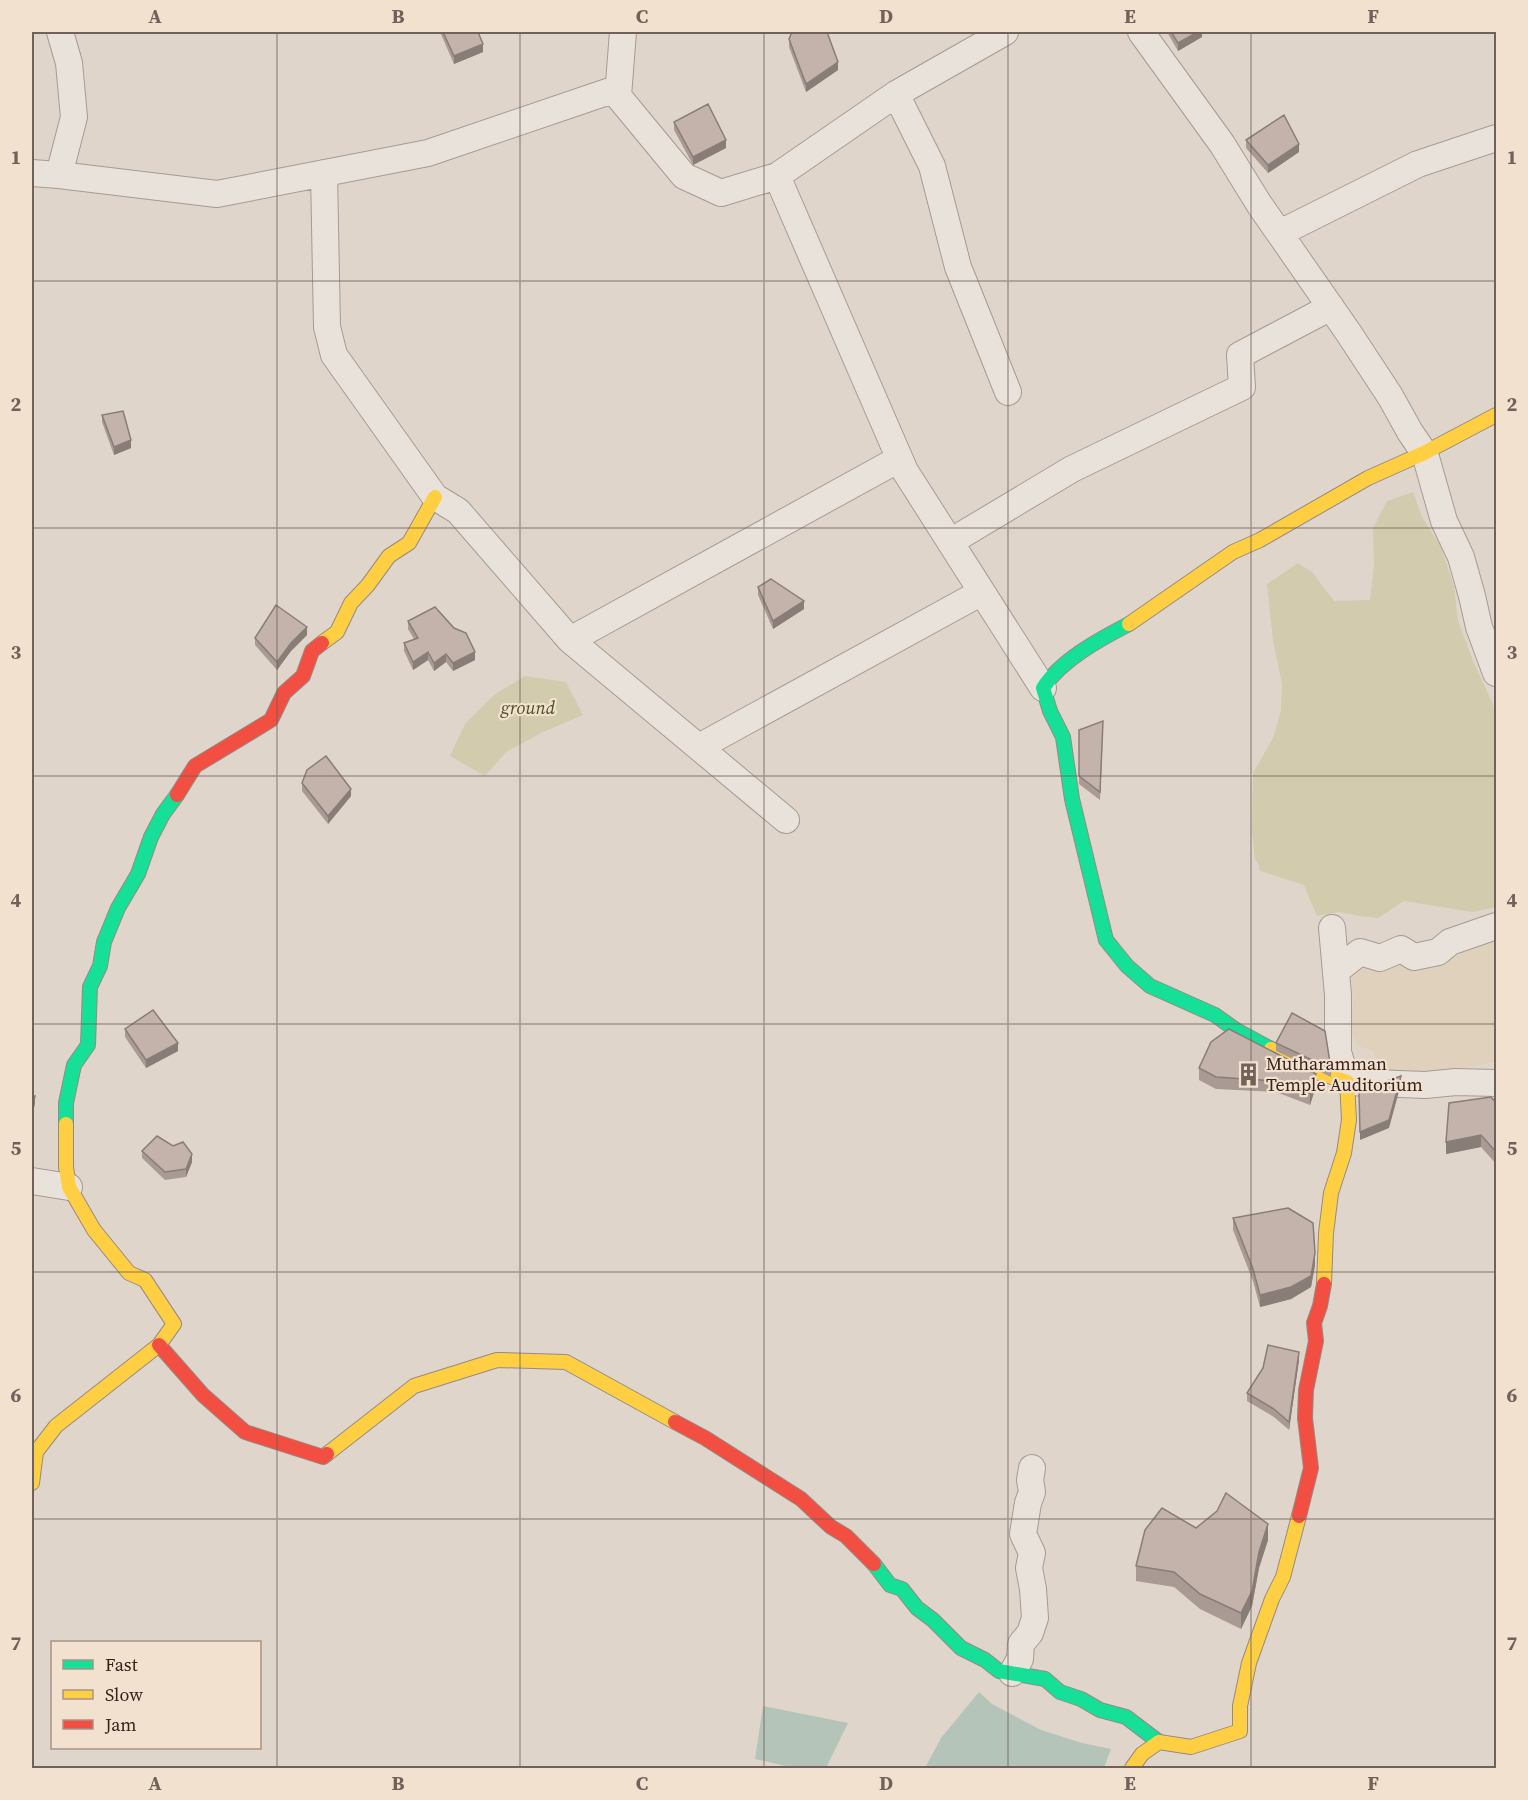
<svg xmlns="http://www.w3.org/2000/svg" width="1528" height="1800" font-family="'Source Serif 4',serif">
	<rect width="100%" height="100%" fill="#e0d5ca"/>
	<path fill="#dfd1bb" d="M 1496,935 L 1496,1062 L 1428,1075 L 1398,1073 L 1382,1069 L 1373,1051 L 1357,1045 L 1351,1031 L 1353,1003 L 1350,963 L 1413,965 L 1423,969 L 1444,962 Z"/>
	<path fill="#d2cbad" d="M 1413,492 L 1422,517 L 1441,547 L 1454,587 L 1458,621 L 1474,663 L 1496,711 L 1496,907 L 1473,912 L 1404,901 L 1378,918 L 1359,916 L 1339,912 L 1317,916 L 1304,885 L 1260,871 L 1258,863 L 1255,860 L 1252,831 L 1253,773 L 1273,738 L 1281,711 L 1282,684 L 1273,640 L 1267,584 L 1298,563 L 1312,572 L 1334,601 L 1370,600 L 1374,564 L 1373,528 L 1387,501 Z
		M 525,676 L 566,682 L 583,715 L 543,732 L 506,752 L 485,776 L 450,756 L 465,724 L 494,695 Z"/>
	<path fill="#b5c4b8" d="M 979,1692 L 992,1704 L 1041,1730 L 1082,1743 L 1111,1749 L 1104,1768 L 925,1768 L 941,1738 Z
		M 763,1706 L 848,1723 L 826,1768 L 795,1768 L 755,1759 Z"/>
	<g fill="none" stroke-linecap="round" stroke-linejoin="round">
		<defs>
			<path id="street" d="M 1141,32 L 1222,144 L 1259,204 L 1348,332 L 1390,396 L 1410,432 L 1425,454 L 1444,521 L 1461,557 L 1472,596 L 1479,627 L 1496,673
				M 896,94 L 932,166 L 958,267 L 1008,392
				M 618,96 L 623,32
				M 32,173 L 59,175 L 217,194 L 428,153 L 613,90 L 684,176 L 721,193 L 777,176 L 896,94 L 1005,32
				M 324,173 L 327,327 L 334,355 L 435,497 L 458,511 L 570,640 L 786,820
				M 59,175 L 74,117 L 69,63 L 60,32
				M 777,176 L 905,471 L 1043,688
				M 1280,233 L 1418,164 L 1496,138
				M 950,542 L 1072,469 L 1242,387 L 1240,355 L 1331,307
				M 570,640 L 899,459
				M 699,747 L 982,592
				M 1332,928 L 1338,995 L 1338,1052 L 1347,1082 L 1425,1085 L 1456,1082 L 1496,1083
				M 1336,971 L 1360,952 L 1380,958 L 1401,949 L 1414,957 L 1438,952 L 1450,942 L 1496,926
				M 32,1181 L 69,1187
				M 1012,1673 L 1020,1659 L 1021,1644 L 1030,1633 L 1035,1618 L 1033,1589 L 1029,1568 L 1032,1553 L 1023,1534 L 1028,1503 L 1032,1492 L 1030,1480 L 1032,1468"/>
			<path id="fast" d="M 1129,624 C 1100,639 1061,660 1043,688 L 1050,711 L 1063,737 L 1072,799 L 1106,940 L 1127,966 L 1150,986 L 1215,1015 L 1236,1030 L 1271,1049
				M 66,1124 L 66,1103 L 74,1065 L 88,1045 L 90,987 L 100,966 L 104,942 L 118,908 L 138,874 L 151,837 L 163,814 L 177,795
				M 874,1564 L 890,1585 L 902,1589 L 917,1608 L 933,1620 L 961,1648 L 985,1660 L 999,1671 L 1045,1679 L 1060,1692 L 1081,1699 L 1100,1710 L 1126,1717 L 1159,1742"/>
			<path id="slow" d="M 1129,624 L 1233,552 L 1260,540 L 1368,478 L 1424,453 L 1496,415
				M 322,643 L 337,632 L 351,603 L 368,585 L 389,556 L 409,543 L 435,497
				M 1271,1049 L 1310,1070 L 1347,1082 L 1349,1120 L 1344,1153 L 1331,1193 L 1326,1233 L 1324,1284
				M 327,1454 L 414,1386 L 497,1360 L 566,1362 L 675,1422
				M 32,1483 L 36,1452 L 56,1426 L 159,1345 L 174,1324 L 145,1280 L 129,1273 L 94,1230 L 69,1187 L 66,1167 L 66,1124
				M 1132,1768 L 1142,1754 L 1159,1742 L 1191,1747 L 1240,1731 L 1240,1706 L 1249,1663 L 1272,1599 L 1283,1577 L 1299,1516"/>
			<path id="jam" d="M 177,795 L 195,766 L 271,720 L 284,693 L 303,676 L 312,651 L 322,643
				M 159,1345 L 203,1395 L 245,1432 L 323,1457 L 327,1454
				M 675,1422 L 705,1438 L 801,1499 L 831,1527 L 846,1536 L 874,1564
				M 1299,1516 L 1311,1468 L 1305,1418 L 1306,1390 L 1316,1341 L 1314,1323 L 1320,1306 L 1324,1284"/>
		</defs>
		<use href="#street" stroke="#a59b94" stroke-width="28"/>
		<use href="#fast" stroke="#958b84" stroke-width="16"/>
		<use href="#slow" stroke="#958b84" stroke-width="16"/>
		<use href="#jam" stroke="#958b84" stroke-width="16"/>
		<use href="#street" stroke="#e9e2db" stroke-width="26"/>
		<use href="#fast" stroke="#16e098" stroke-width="14"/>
		<use href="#slow" stroke="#ffcf43" stroke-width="14"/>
		<use href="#jam" stroke="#f24e42" stroke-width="14"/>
	</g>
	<path fill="#a99a93" d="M 440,32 L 478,32 L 483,52 L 454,64 Z
		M 1167,32 L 1202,32 L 1202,37 L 1178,51 Z
		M 789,39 L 838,70 L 806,92 L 789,47 Z
		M 674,122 L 726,148 L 693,165 L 674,130 Z
		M 1246,140 L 1299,152 L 1268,173 L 1246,148 Z
		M 102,415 L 131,448 L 114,455 L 102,422 Z
		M 758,587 L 804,609 L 773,629 L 758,595 Z
		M 408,621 L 475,660 L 453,671 L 446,662 L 434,671 L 428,660 L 413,670 L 404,651 L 404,643 L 414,639 L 408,629 Z
		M 307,635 L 291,651 L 277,670 L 255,645 L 255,638 Z
		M 1103,729 L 1100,800 L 1079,784 L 1079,730 Z
		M 302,783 L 351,796 L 328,824 L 302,791 Z
		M 125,1029 L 178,1051 L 146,1068 L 125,1037 Z
		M 1276,1043 L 1331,1069 L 1331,1077 L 1276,1051 Z
		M 1199,1068 L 1316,1086 L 1310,1105 L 1276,1092 L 1216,1089 L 1199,1080 Z
		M 1497,1104 L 1497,1165 L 1481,1147 L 1446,1154 Z
		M 142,1151 L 192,1162 L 186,1177 L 165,1180 L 142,1158 Z
		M 1233,1218 L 1315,1265 L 1311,1287 L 1291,1299 L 1260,1307 L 1253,1281 L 1233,1230 Z
		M 1299,1360 L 1289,1430 L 1274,1417 L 1247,1401 L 1247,1393 Z
		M 1268,1540 L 1259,1568 L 1252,1606 L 1241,1629 L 1200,1609 L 1174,1587 L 1136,1581 L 1136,1566 Z"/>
	<path fill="#897d78" d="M 1198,32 L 1202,32 L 1202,37 L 1178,51 L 1178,43 Z
		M 483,44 L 483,52 L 454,64 L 454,56 Z
		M 838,62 L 838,70 L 806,92 L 806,84 Z
		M 726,140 L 726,148 L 693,165 L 693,157 Z
		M 1299,144 L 1299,152 L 1268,173 L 1268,165 Z
		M 131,440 L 131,448 L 114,455 L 114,447 Z
		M 804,601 L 804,609 L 773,629 L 773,621 Z
		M 307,627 L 307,635 L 291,651 L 277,670 L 277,662 L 291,643 Z
		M 428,652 L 428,660 L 413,670 L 413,662 Z
		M 475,652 L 475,660 L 453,671 L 453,663 Z
		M 446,654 L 446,662 L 434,671 L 434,663 Z
		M 351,789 L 351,796 L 328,824 L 328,816 Z
		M 178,1043 L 178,1051 L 146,1068 L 146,1060 Z
		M 1316,1074 L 1316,1086 L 1310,1105 L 1310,1093 Z
		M 1401,1076 L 1401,1084 L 1389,1128 L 1360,1140 L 1360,1132 Z
		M 35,1096 L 35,1104 L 32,1116 L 32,1108 Z
		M 1481,1135 L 1481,1147 L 1446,1154 L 1446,1142 Z
		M 192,1154 L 192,1162 L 186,1177 L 186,1169 Z
		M 1315,1253 L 1315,1265 L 1311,1287 L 1291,1299 L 1260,1307 L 1260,1295 Z
		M 1299,1352 L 1299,1360 L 1289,1430 L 1289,1422 Z
		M 1268,1524 L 1268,1540 L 1259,1568 L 1252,1606 L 1241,1629 L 1241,1613 Z"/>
	<path fill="#c4b3ab" stroke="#897d78" stroke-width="1.5" d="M 443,32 L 478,32 L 483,44 L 454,56 Z
		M 792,32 L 827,32 L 838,62 L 806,84 L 789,39 Z
		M 1171,32 L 1198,32 L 1178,43 Z
		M 708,104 L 726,140 L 693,157 L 674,122 Z
		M 1284,115 L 1299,144 L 1268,165 L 1246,140 Z
		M 123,411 L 131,440 L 114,447 L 102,415 Z
		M 771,579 L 804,601 L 773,621 L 758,587 Z
		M 276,605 L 307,627 L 291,643 L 277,662 L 255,638 Z
		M 435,607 L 454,628 L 466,633 L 475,652 L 453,663 L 446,654 L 434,663 L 428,652 L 413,662 L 404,643 L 418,638 L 408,621 Z
		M 1103,721 L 1100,792 L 1079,776 L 1079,730 Z
		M 326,756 L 351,789 L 328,816 L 302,783 L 307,770 Z
		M 153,1010 L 178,1043 L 146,1060 L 125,1029 Z
		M 1292,1013 L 1325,1031 L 1331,1069 L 1276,1043 Z
		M 1229,1029 L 1316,1074 L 1310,1093 L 1276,1081 L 1216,1077 L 1199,1068 L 1211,1042 Z
		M 1401,1076 L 1389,1120 L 1360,1132 L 1359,1091 Z
		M 32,1096 L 35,1096 L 32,1108 Z
		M 1491,1097 L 1497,1104 L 1497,1153 L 1481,1135 L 1446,1142 L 1449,1103 Z
		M 157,1136 L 173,1146 L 183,1142 L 192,1154 L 186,1169 L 165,1172 L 142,1151 Z
		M 1288,1208 L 1313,1223 L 1315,1253 L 1311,1276 L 1291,1287 L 1260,1295 L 1253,1269 L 1233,1218 Z
		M 1268,1345 L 1299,1352 L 1289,1422 L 1274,1409 L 1247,1393 L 1263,1368 Z
		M 1226,1493 L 1268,1524 L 1259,1552 L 1252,1591 L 1241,1613 L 1200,1594 L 1174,1572 L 1136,1566 L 1145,1530 L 1162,1508 L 1196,1528 L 1217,1511 Z"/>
	<path fill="none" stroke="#70615a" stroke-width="1.5" stroke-opacity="0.55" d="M 277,32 L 277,1768M 520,32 L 520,1768M 764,32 L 764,1768M 1008,32 L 1008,1768M 1251,32 L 1251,1768M 32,281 L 1496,281M 32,528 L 1496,528M 32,776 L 1496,776M 32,1024 L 1496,1024M 32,1272 L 1496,1272M 32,1519 L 1496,1519"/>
	<defs>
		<symbol id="building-bare" viewBox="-9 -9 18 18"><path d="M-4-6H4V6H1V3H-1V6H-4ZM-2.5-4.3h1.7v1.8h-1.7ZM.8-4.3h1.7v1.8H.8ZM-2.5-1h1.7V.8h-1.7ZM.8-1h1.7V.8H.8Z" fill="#70615a" stroke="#f2e1cf" stroke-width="2.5" paint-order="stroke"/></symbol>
	</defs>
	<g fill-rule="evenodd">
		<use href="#building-bare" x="1232" y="1058" width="33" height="33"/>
	</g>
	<g text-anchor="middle" stroke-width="4.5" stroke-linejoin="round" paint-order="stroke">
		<g font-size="18" font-style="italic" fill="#4c4e25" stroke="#f2e1cf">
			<text x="528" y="714">ground</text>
		</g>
		<g font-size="18" fill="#33231d" stroke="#f2e1cf" text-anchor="start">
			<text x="1266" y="1070">Mutharamman<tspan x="1266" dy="21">Temple Auditorium</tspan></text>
		</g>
	</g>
	<rect width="1528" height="1800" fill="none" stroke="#f2e1cf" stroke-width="66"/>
	<rect x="51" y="1641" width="210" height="108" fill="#f2e1cf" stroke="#a69588" stroke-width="1.5"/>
	<rect x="63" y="1660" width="30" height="9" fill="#16e098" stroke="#a69588" stroke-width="1.5"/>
	<text x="105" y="1671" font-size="18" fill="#33231d">Fast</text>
	<rect x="63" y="1690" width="30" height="9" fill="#ffcf43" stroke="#a69588" stroke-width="1.5"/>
	<text x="105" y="1701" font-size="18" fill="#33231d">Slow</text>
	<rect x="63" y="1720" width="30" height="9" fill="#f24e42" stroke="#a69588" stroke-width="1.5"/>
	<text x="105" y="1731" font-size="18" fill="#33231d">Jam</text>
	<rect x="33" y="33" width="1462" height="1734" fill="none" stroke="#70615a" stroke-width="2"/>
	<g font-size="20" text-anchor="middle" font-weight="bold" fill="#70615a">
		<text x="155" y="23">A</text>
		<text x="398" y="23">B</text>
		<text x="642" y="23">C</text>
		<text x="886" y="23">D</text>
		<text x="1130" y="23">E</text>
		<text x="1373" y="23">F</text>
		<text x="16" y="164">1</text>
		<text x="1512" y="164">1</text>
		<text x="16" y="411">2</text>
		<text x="1512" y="411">2</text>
		<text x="16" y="659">3</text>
		<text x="1512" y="659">3</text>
		<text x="16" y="907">4</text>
		<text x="1512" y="907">4</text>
		<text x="16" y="1155">5</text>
		<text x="1512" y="1155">5</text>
		<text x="16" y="1402">6</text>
		<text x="1512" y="1402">6</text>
		<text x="16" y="1650">7</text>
		<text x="1512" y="1650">7</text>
		<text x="155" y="1790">A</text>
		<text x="398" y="1790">B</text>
		<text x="642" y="1790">C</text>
		<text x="886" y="1790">D</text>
		<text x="1130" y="1790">E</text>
		<text x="1373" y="1790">F</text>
	</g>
</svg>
